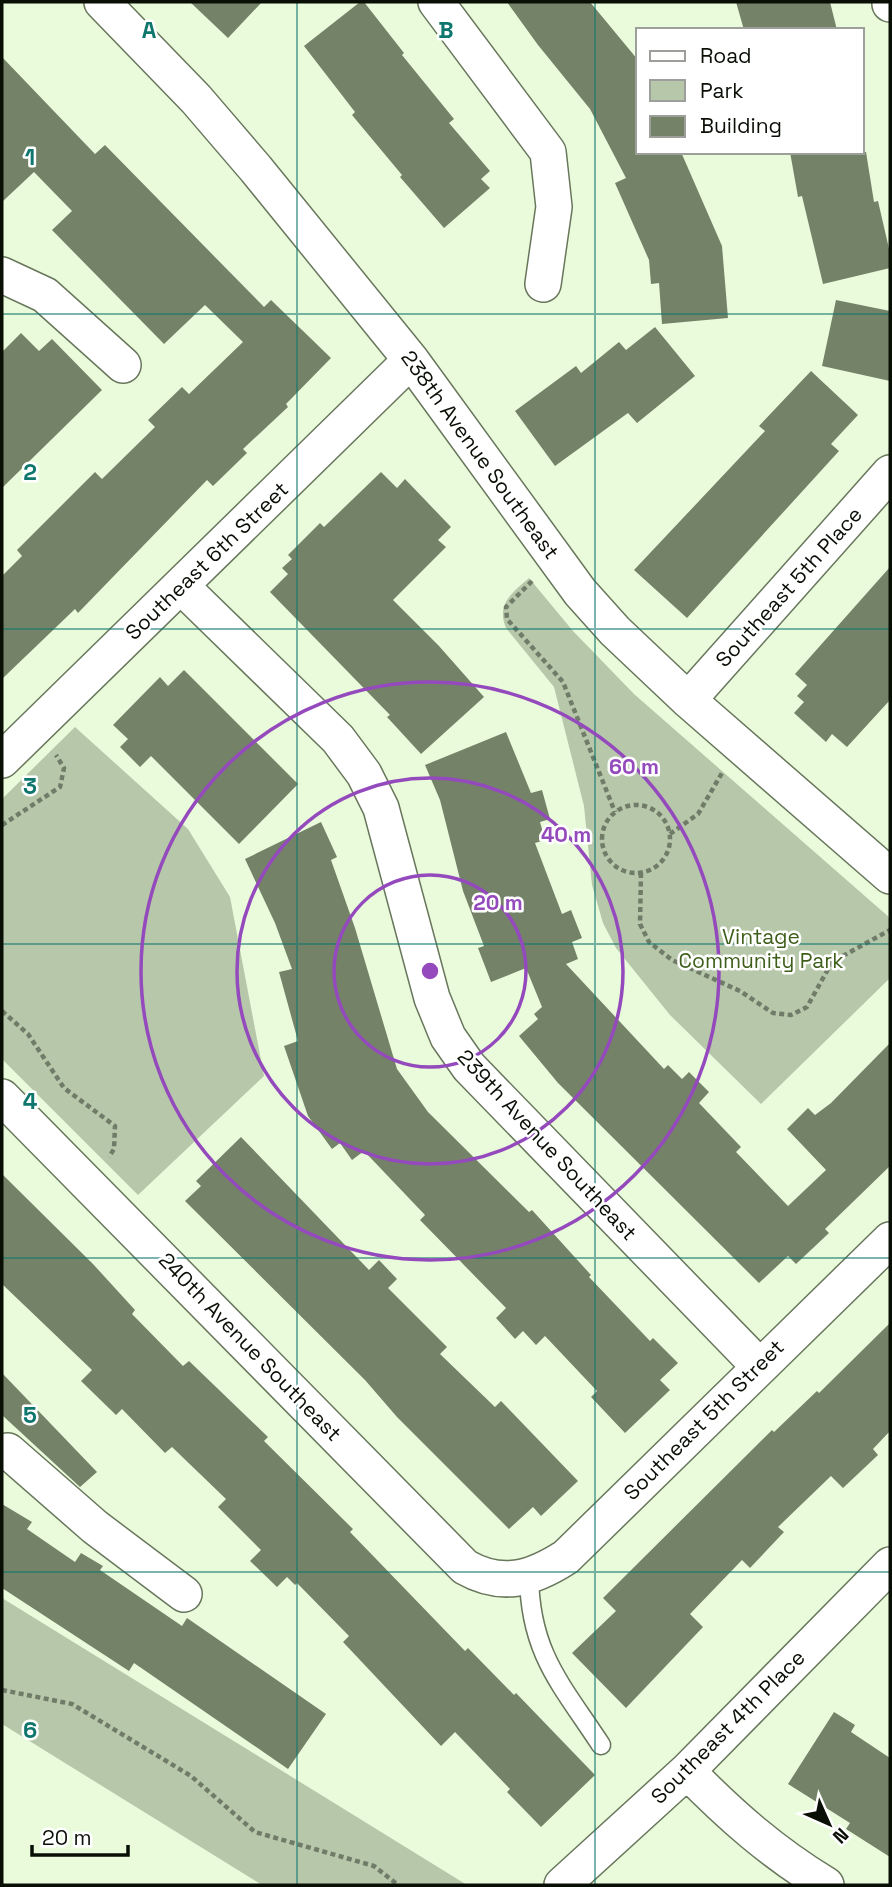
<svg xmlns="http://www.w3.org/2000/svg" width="892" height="1887" font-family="'Space Grotesk',sans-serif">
	<rect width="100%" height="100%" fill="#eafbdc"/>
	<path fill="#b6c7aa" d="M 529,578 L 573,631 L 634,694 L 890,918 L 890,978 L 761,1104 L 670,1015 L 616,948 L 603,923 L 592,885 L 584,806 L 554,687 L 506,628 C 496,604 512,593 529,578 Z
		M 75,727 L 188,829 L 230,897 L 264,1076 L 138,1195 L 2,1059 L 2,799 Z
		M 2,1598 L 467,1885 L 262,1885 L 2,1724 Z"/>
	<path fill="#748368" d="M 190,2 L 262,2 L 228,38 Z
		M 360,2 L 364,2 L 404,53 L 402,55 L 454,119 L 449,123 L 490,171 L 481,179 L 490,188 L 444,228 L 400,177 L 402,175 L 352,115 L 355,112 L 304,46 Z
		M 507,2 L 590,2 L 638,60 L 638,152 L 681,152 L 722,246 L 728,318 L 662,324 L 659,283 L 651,284 L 649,260 L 615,183 L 626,178 L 590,109 L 538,45 Z
		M 736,2 L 830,2 L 837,30 L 744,30 Z
		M 2,57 L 95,154 L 105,145 L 264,307 L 271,300 L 331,358 L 286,404 L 288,407 L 243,449 L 247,453 L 213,486 L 207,480 L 78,613 L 75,609 L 2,679 L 2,576 L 22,556 L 17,550 L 95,472 L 102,479 L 155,427 L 148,420 L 182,387 L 189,394 L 243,342 L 205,305 L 164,344 L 52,230 L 72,211 L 34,172 L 2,202 Z
		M 790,152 L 866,152 L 874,202 L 878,201 L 890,253 L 890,268 L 823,284 L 802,196 L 798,197 Z
		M 836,300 L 890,311 L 890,381 L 822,366 Z
		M 655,327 L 695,376 L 637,423 L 628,413 L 555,466 L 515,411 L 576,366 L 581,373 L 619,342 L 626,350 Z
		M 21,333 L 39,351 L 52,339 L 102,390 L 2,488 L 2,352 Z
		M 811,371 L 858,415 L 831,444 L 839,451 L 687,618 L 634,570 L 765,431 L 759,426 Z
		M 381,472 L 397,488 L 405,479 L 451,527 L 438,540 L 446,547 L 393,600 L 439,646 L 484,697 L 421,754 L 387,717 L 390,715 L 270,592 L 288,574 L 282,568 L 292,559 L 288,555 L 320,523 L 324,527 Z
		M 890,567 L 890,700 L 847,747 L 832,734 L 826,742 L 794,713 L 804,702 L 797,696 L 807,685 L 795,674 Z
		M 184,670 L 298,784 L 239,844 L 151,756 L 140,767 L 120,747 L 128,739 L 113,725 L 160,677 L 168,686 Z
		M 506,732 L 531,793 L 542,790 L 550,819 L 540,822 L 545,840 L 535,843 L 562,914 L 571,910 L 582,938 L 572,942 L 578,959 L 566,964 L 664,1069 L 668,1065 L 682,1079 L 689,1072 L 709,1092 L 699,1103 L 741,1147 L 736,1152 L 788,1206 L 826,1170 L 787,1129 L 808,1108 L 815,1115 L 831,1103 L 890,1043 L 890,1166 L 825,1229 L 829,1233 L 796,1264 L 788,1256 L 759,1283 L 558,1083 L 519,1036 L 538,1019 L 534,1014 L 542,1007 L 526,968 L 491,982 L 478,948 L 484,946 L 463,891 L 440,800 L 425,765 Z
		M 321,822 L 337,857 L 331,860 L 355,928 L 397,1069 L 428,1112 L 529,1212 L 532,1210 L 591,1275 L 589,1277 L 650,1341 L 653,1338 L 678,1363 L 660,1380 L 670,1390 L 625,1433 L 591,1397 L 597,1391 L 545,1336 L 536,1345 L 523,1331 L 515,1339 L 496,1318 L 506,1308 L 420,1220 L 425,1215 L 364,1151 L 352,1160 L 340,1143 L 332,1149 L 308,1116 L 284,1046 L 298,1041 L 279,972 L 292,969 L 275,923 L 245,859 Z
		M 241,1137 L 369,1270 L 379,1260 L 397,1279 L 388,1288 L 447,1347 L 440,1354 L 495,1407 L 501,1401 L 578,1481 L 541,1516 L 533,1507 L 509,1529 L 397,1417 L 365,1380 L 185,1201 L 201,1186 L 196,1181 Z
		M 2,1174 L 93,1264 L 135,1310 L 132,1314 L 183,1366 L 189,1361 L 268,1437 L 264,1441 L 353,1529 L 350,1532 L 465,1651 L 468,1648 L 514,1695 L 516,1693 L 595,1775 L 541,1827 L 507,1792 L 510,1789 L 455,1732 L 441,1746 L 343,1642 L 349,1636 L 297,1583 L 295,1585 L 287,1577 L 277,1587 L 250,1561 L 261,1550 L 218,1507 L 226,1499 L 172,1447 L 165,1453 L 122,1409 L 116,1415 L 81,1381 L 92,1370 L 2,1284 Z
		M 890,1323 L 890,1431 L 873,1449 L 878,1455 L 843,1488 L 831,1476 L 778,1527 L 784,1532 L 750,1568 L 742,1560 L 690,1614 L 703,1627 L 626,1708 L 572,1653 L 616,1611 L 603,1598 L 772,1430 L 774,1432 L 817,1391 L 819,1393 Z
		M 2,1373 L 97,1472 L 80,1487 L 2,1415 Z
		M 2,1504 L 32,1522 L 27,1529 L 75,1562 L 81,1553 L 103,1566 L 100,1570 L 182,1626 L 187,1618 L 326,1714 L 288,1769 L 134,1663 L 129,1671 L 2,1588 Z
		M 834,1712 L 855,1725 L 851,1732 L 890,1758 L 890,1857 L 846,1829 L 850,1823 L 788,1784 Z"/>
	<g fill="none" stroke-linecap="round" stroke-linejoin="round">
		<defs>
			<path id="service" d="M 529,1576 C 530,1653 561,1684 601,1745"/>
			<path id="minor" d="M 102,2 L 196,99 L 256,169 L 411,360 L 580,592 L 615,631 L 688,700 L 890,876
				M 436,2 L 548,152 L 554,207 L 543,284
				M 890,2 L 890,4
				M 2,275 L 45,295 L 123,365
				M 182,587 L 338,739 L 364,774 L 381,808 L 432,998 L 448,1037 L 469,1067 L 759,1366
				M 688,700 L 890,473
				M 2,760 L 411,360
				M 2,1097 L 465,1567 C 502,1588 532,1579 566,1557 L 890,1240
				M 8,1451 L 95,1527 L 184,1594
				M 687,1771 C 731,1816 772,1852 826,1885
				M 562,1885 L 687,1771 L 890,1565"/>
		</defs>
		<use href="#service" stroke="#68775c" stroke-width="21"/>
		<use href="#minor" stroke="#68775c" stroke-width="38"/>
		<path stroke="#707b68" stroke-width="4.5" stroke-dasharray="5 3.5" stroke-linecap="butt" d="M 532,581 L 506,607 L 507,619 L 563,682 L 615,812
			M602 839a34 34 0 1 1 68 0a34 34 0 1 1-68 0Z
			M 2,825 L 60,787 L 64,768 L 56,755
			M 670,834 L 698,814 L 722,773
			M 641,873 L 640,924 L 649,942 L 672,960 L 740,991 L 773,1013 L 791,1015 L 807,1007 L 832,962 L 890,930
			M 2,1011 L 28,1034 L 64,1088 L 115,1126 L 114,1149 L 109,1157
			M 2,1690 L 72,1704 L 191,1776 L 255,1832 L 374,1866 L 398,1885"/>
		<use href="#service" stroke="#fff" stroke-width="18"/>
		<use href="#minor" stroke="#fff" stroke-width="35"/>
	</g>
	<path fill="none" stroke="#0f766e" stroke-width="2" stroke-opacity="0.55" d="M 297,2 L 297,1885M 595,2 L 595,1885M 2,314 L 890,314M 2,629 L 890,629M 2,944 L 890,944M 2,1258 L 890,1258M 2,1572 L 890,1572"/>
	<g fill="none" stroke="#944abc" stroke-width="3.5">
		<circle cx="430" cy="971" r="96"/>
		<circle cx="430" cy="971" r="193"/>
		<circle cx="430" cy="971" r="289"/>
	</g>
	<g text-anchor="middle" stroke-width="5" stroke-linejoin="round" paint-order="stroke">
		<g font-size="21" fill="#0a0f06" stroke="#fff">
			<text transform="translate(480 455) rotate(54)" y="7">238th Avenue Southeast</text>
			<text transform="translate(207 561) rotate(-44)" y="7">Southeast 6th Street</text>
			<text transform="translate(789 587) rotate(-48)" y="7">Southeast 5th Place</text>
			<text transform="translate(547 1145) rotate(47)" y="7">239th Avenue Southeast</text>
			<text transform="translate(250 1347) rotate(46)" y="7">240th Avenue Southeast</text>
			<text transform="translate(704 1420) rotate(-45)" y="7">Southeast 5th Street</text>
			<text transform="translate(728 1727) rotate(-45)" y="7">Southeast 4th Place</text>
		</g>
		<g font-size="21" fill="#3e5e1b" stroke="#fff">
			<text x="761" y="944">Vintage<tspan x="761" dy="24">Community Park</tspan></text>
		</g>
	</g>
	<g font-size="23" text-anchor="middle" font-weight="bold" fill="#0f766e" stroke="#fff" stroke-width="5" stroke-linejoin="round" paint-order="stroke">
		<text x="149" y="38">A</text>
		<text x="446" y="38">B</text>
		<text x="30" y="165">1</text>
		<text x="30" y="480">2</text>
		<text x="30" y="794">3</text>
		<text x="30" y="1109">4</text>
		<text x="30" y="1423">5</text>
		<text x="30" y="1738">6</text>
	</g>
	<circle cx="430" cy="971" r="10" fill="#944abc" stroke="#fff" stroke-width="3.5"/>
	<g font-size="21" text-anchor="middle" font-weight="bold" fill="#944abc" stroke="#fff" stroke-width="5" stroke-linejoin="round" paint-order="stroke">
		<text x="634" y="774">60 m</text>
		<text x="566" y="842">40 m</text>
		<text x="498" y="910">20 m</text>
	</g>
	<rect width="892" height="1887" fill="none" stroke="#0a0f06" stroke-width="7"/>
	<rect x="636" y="28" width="228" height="126" fill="#ffffff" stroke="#9d9f9b" stroke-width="2"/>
	<rect x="650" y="51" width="35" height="10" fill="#ffffff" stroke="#9d9f9b" stroke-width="2"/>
	<text x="700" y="63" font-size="21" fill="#0a0f06">Road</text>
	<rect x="650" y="80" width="35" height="21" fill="#b6c7aa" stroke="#9d9f9b" stroke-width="2"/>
	<text x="700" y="98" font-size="21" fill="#0a0f06">Park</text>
	<rect x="650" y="116" width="35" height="21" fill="#748368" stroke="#9d9f9b" stroke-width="2"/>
	<text x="700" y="133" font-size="21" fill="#0a0f06">Building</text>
	<g transform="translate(829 1824) rotate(135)" stroke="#ffffff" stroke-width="5" paint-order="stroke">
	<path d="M0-5L12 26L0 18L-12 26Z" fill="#0a0f06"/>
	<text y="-10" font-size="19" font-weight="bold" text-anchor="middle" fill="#0a0f06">N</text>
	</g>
	<path d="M32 1845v10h96v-10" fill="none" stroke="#0a0f06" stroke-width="3.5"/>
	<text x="42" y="1845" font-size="21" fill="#0a0f06" stroke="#ffffff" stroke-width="5" paint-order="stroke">20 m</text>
</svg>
